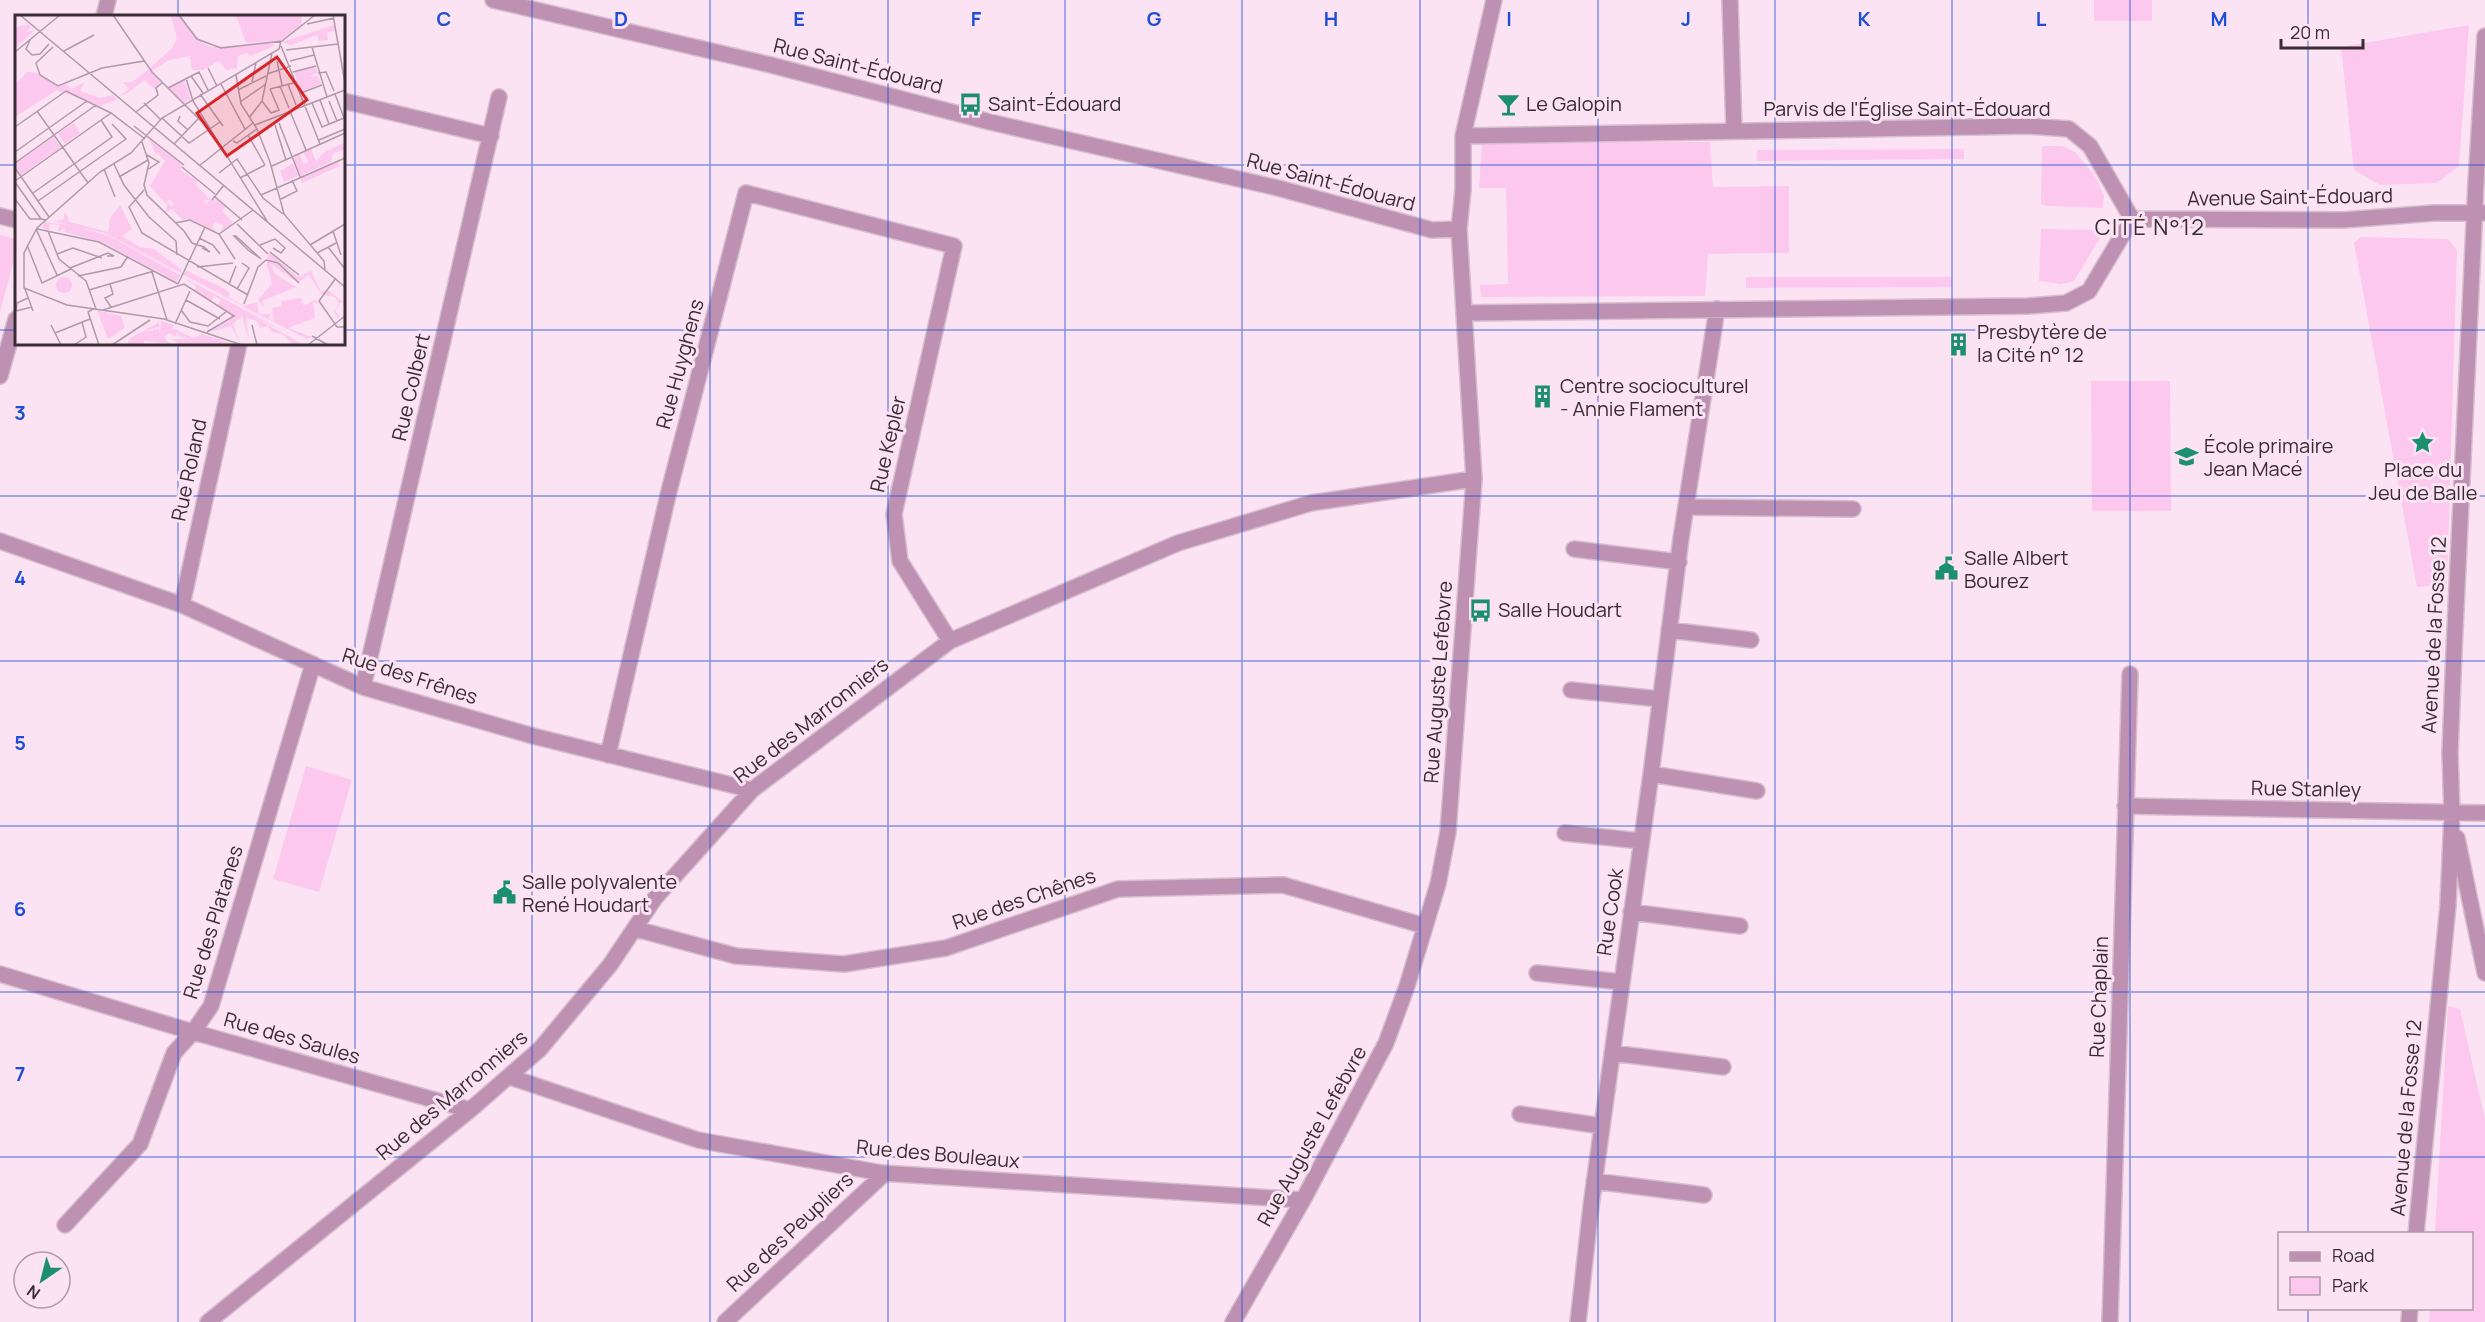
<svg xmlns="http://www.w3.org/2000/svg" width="2485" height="1322" font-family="Manrope,sans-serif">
	<rect width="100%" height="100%" fill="#fce3f4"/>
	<path fill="#fcc8ed" d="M 2094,0 L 2152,0 L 2152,21 L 2094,21 Z
		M 2469,25 L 2459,166 L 2437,183 L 2380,185 L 2354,170 L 2341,47 Z
		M 1710,142 L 1713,187 L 1789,186 L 1789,253 L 1708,254 L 1705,296 L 1481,297 L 1480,285 L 1508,284 L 1506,188 L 1479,188 L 1482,143 Z
		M 2042,146 L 2062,146 L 2075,152 L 2095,176 L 2104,195 L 2103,208 L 2046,206 L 2041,204 Z
		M 1964,149 L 1964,159 L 1757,161 L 1757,150 Z
		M 2041,229 L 2105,230 L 2074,281 L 2061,284 L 2039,281 Z
		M 0,235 L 16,239 L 16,253 L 0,312 Z
		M 2361,237 L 2448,239 L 2457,250 L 2447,584 L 2417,587 L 2354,243 Z
		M 1746,277 L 1952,277 L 1952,287 L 1746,288 Z
		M 2091,381 L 2170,381 L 2171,511 L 2092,511 Z
		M 306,766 L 352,780 L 319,892 L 273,879 Z
		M 2448,1006 L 2460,1009 L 2485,1119 L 2485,1322 L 2429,1322 L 2430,1309 L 2472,1308 L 2472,1234 L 2435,1233 Z"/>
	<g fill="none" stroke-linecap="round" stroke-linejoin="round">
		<defs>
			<path id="minor" d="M 493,0 L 771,65 L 990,122 L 1278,188 L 1432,230 L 1459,229
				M 1730,0 L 1734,131
				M 104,16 L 108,0
				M 344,101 L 491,136
				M 1463,136 L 2029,126 L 2069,129 L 2090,146 L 2132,219
				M 0,216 L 16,220
				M 2132,219 L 2343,220 L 2434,213 L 2485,213
				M 1465,313 L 2028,306 L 2066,303 L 2089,291 L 2132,219
				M 0,376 L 16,319
				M 1686,507 L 1853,509
				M 0,541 L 182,605 L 363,687 L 533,736 L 752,790
				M 1574,549 L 1679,562
				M 182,605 L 239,344
				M 1669,630 L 1751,640
				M 363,687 L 499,97
				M 1571,690 L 1660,699
				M 608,755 L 668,495 L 746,193 L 954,246 L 894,514 L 900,561 L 950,641
				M 1651,774 L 1757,791
				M 2125,806 L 2485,813
				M 1565,833 L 1641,841
				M 2457,838 L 2485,973
				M 1631,912 L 1740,926
				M 636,929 L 736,956 L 844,964 L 946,948 L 1118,889 L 1283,885 L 1425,926
				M 1537,973 L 1622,982
				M 0,974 L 193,1032 L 470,1110
				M 1612,1053 L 1723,1067
				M 510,1077 L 698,1140 L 882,1173 L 1303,1200
				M 1520,1114 L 1602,1126
				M 1594,1181 L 1704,1195
				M 65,1225 L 140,1144 L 174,1053 L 193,1032 L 211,1006 L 313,664
				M 2416,1234 L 2448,905 L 2452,814 L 2450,753 L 2454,651 L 2476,182 L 2485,36
				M 208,1322 L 470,1110 L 540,1049 L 610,965 L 655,898 L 752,790 L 950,641 L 1178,543 L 1311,503 L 1474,479
				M 725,1322 L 884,1174
				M 1233,1322 L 1303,1200 L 1386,1043 L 1407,986 L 1438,884 L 1448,832 L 1474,479 L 1459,229 L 1463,190 L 1463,136 L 1494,0
				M 1578,1322 L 1591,1206 L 1651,774 L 1681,538 L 1717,309
				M 2110,1322 L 2130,674
				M 2409,1322 L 2410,1308"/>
		</defs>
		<use href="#minor" stroke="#d5bece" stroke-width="18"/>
		<use href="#minor" stroke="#be90b2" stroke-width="15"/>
	</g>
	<path fill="none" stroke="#1d4ed8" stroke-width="1.5" stroke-opacity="0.55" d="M 178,0 L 178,16M 355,0 L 355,1322M 532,0 L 532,1322M 710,0 L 710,1322M 888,0 L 888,1322M 1065,0 L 1065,1322M 1242,0 L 1242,1322M 1420,0 L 1420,1322M 1598,0 L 1598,1322M 1775,0 L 1775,1322M 1952,0 L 1952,1322M 2130,0 L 2130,1322M 2308,0 L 2308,1234M 0,165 L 16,165M 344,165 L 2485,165M 0,330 L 16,330M 344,330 L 2485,330M 178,344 L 178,1322M 0,496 L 2485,496M 0,661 L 2485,661M 0,826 L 2485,826M 0,992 L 2485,992M 0,1157 L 2485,1157M 2308,1308 L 2308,1322"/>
	<defs>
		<symbol id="bus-bare" viewBox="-9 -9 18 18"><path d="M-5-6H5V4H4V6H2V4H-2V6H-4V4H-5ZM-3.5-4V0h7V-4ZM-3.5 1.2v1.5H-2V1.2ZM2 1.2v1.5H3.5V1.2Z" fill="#1c8f70" stroke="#fce3f4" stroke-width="2.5" paint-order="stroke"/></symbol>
		<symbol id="bar-bare" viewBox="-9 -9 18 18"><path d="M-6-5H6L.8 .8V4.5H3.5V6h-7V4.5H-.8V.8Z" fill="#1c8f70" stroke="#fce3f4" stroke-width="2.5" paint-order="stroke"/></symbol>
		<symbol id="building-bare" viewBox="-9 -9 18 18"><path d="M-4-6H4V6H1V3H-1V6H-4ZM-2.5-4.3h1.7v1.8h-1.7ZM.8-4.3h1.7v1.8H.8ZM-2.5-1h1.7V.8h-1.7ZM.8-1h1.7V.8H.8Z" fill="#1c8f70" stroke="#fce3f4" stroke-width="2.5" paint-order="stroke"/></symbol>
		<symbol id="sight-bare" viewBox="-9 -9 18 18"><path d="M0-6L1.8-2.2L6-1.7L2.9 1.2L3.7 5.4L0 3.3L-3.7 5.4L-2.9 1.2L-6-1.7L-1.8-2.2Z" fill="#1c8f70" stroke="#fce3f4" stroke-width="2.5" paint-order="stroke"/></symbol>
		<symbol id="school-bare" viewBox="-9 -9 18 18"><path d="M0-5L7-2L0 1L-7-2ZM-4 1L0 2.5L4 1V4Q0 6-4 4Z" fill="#1c8f70" stroke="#fce3f4" stroke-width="2.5" paint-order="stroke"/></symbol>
		<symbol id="civic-bare" viewBox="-9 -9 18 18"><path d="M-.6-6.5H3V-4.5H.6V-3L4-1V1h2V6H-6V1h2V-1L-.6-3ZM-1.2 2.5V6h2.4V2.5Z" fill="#1c8f70" stroke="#fce3f4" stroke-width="2.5" paint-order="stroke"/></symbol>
	</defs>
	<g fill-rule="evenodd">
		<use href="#bus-bare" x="954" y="88" width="33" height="33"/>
		<use href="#bar-bare" x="1492" y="88" width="33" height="33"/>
		<use href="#building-bare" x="1942" y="328" width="33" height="33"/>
		<use href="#building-bare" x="1526" y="380" width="33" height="33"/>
		<use href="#sight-bare" x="2406" y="426" width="33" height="33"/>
		<use href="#school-bare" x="2170" y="440" width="33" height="33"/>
		<use href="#civic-bare" x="1930" y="552" width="33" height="33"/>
		<use href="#bus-bare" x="1464" y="594" width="33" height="33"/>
		<use href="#civic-bare" x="488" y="876" width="33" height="33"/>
	</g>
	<g text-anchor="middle" stroke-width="6" stroke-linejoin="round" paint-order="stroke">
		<g font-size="20" fill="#382c35" stroke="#fce3f4">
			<text transform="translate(858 66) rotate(14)" y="7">Rue Saint-Édouard</text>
			<text x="1907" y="116">Parvis de l'Église Saint-Édouard</text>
			<text transform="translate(1331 182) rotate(15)" y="7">Rue Saint-Édouard</text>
			<text transform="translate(2290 197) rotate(-1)" y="7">Avenue Saint-Édouard</text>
			<text transform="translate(680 364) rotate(-75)" y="7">Rue Huyghens</text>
			<text transform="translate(411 387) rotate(-77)" y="7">Rue Colbert</text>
			<text transform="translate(888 444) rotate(-77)" y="7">Rue Kepler</text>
			<text transform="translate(189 470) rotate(-78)" y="7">Rue Roland</text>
			<text transform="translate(2434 635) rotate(-87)" y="7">Avenue de la Fosse 12</text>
			<text transform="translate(410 676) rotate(18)" y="7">Rue des Frênes</text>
			<text transform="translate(1438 682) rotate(-86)" y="7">Rue Auguste Lefebvre</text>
			<text transform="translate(811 720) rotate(-38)" y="7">Rue des Marronniers</text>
			<text transform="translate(2306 789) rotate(1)" y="7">Rue Stanley</text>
			<text transform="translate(1024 899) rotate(-19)" y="7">Rue des Chênes</text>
			<text transform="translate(1610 912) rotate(-82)" y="7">Rue Cook</text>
			<text transform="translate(213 922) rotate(-73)" y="7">Rue des Platanes</text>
			<text transform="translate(2099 997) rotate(-88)" y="7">Rue Chaplain</text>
			<text transform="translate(292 1038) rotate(16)" y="7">Rue des Saules</text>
			<text transform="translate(452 1095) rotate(-40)" y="7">Rue des Marronniers</text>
			<text transform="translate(2406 1118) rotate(-85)" y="7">Avenue de la Fosse 12</text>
			<text transform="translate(1312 1136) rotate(-61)" y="7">Rue Auguste Lefebvre</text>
			<text transform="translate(938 1154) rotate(5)" y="7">Rue des Bouleaux</text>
			<text transform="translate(790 1232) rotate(-43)" y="7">Rue des Peupliers</text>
		</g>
		<g font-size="20" fill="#382c35" stroke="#fce3f4" text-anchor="start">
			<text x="988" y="111">Saint-Édouard</text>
			<text x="1526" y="111">Le Galopin</text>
			<text x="1977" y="339">Presbytère de<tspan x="1977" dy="23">la Cité n° 12</tspan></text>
			<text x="1560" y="393">Centre socioculturel<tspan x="1560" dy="23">- Annie Flament</tspan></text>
			<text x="2204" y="453">École primaire<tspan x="2204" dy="23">Jean Macé</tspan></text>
			<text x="2423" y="477" text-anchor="middle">Place du<tspan x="2423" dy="23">Jeu de Balle</tspan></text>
			<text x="1964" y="565">Salle Albert<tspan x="1964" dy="23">Bourez</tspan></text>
			<text x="1498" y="617">Salle Houdart</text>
			<text x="522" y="889">Salle polyvalente<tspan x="522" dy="23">René Houdart</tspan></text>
		</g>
		<g font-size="22" letter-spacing="1.5" fill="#382c35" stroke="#fce3f4">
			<text x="2150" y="235">CITÉ N°12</text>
		</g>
	</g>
	<g transform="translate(15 15)">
		<rect width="330" height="330" fill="#fce3f4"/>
		<path d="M 156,0 L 164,0 L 186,27 L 197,32 L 258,27 L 259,31 L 236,41 L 232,38 L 223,41 L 222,53 L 211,55 L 204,46 L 188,55 L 177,55 L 175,41 L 154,45 L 137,56 L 135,53 L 157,33 L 162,23 ZM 221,0 L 286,0 L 287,10 L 267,25 L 231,28 ZM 13,9 L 16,12 L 11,17 L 20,15 L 0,33 L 0,13 ZM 319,10 L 320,15 L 312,18 L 313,25 L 304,26 L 302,20 L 276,30 L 267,27 ZM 301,52 L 302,58 L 293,62 L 303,61 L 306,69 L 286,77 L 279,57 ZM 134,54 L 146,68 L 140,75 L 130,65 L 111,79 L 104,81 L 114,74 L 108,67 L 117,67 ZM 12,57 L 22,58 L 43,72 L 51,69 L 56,74 L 70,67 L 65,76 L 85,83 L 98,80 L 102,85 L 84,91 L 42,75 L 0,102 L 0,69 ZM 169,64 L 176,84 L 168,88 L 154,73 ZM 59,108 L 65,118 L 50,129 L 43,119 ZM 133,121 L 168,150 L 165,155 L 183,166 L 180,169 L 196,185 L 189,185 L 190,189 L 198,184 L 202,187 L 199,182 L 212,191 L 207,196 L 218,207 L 216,210 L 206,216 L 208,210 L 200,207 L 197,212 L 202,217 L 175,204 L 168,205 L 157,194 L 150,198 L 153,187 L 156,192 L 159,189 L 154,184 L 151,189 L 135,171 L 150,146 L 142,138 L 137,141 L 140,138 ZM 38,122 L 46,132 L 6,160 L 0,149 ZM 329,128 L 330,135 L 318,138 L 316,147 L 285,161 L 278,145 L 284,139 L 289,149 L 293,147 L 288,137 L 296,134 L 301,147 L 309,137 ZM 322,147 L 325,151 L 287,168 L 285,162 ZM 278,148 L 283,161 L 269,167 L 265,156 ZM 105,190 L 117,214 L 107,221 L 125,232 L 139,234 L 167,255 L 166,258 L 90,218 L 37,206 L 48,205 L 50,197 L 55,207 L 93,217 L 95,203 ZM 30,207 L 61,211 L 94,221 L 165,260 L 162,267 L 87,227 L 49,217 L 50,213 L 43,217 L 44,210 L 35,209 L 34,215 L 31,215 L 27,212 ZM 255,237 L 283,262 L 296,256 L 306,277 L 312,274 L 330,289 L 326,287 L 320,296 L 325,301 L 318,304 L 322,301 L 319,297 L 324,288 L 320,282 L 306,279 L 294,260 L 284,267 L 263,247 L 252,244 ZM 251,246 L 263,249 L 283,268 L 256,249 L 259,258 L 281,272 L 247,286 L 249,293 L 243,285 L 257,269 ZM 172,256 L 208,273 L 215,278 L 214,282 L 228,291 L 242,287 L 244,299 L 256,299 L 254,304 L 259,306 L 257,293 L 267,291 L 266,286 L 286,283 L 288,291 L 300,285 L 304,289 L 298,287 L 300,303 L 273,313 L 297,322 L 292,324 L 233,294 L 167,259 ZM 166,261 L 269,316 L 237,301 L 289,330 L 277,329 L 268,319 L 257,317 L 253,311 L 245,313 L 242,306 L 231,303 L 234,325 L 227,301 L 218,309 L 225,327 L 216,311 L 195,317 L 219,302 L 203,290 L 206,285 L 199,281 L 196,286 L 179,276 L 181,271 ZM41 270a8 8 0 1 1 16 0a8 8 0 1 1-16 0ZM 82,295 L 106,301 L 110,313 L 93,324 ZM 143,305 L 145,311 L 128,317 L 144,314 L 145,320 L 146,306 L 159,310 L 157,314 L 164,315 L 160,322 L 155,318 L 149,322 L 155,329 L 129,326 L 128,330 L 112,330 L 115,323 L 143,308 ZM 163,316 L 179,323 L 187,319 L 222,330 L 165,330 L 157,324 L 177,324 L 163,321 Z" fill="#fcc8ed"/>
		<path fill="none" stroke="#ae9aa8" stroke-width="1.5" d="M 5,0 L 330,272M 98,0 L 137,57 L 190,110M 164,0 L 182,24 L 206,33 L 267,26 L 300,0M 318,0 L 330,68M 292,9 L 319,3M 15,25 L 11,34 L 17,40 L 25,39 L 34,29M 266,31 L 305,129M 38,32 L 21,48 L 25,60 L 43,71 L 87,53 L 129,46M 297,32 L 312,82M 271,35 L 323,29M 49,36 L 79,20M 0,37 L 45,0M 262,46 L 267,70M 275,46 L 299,40M 193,53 L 202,71M 278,57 L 301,51M 303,58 L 311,57 L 319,76M 252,59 L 276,51M 221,60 L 226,89 L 242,114 L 255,147 L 269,199 L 309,246 L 310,255M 176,61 L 188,78M 171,63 L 178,86 L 252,206M 237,67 L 241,48M 206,69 L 230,114M 273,69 L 281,90M 265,71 L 274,93M 153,73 L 184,57 L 193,75M 255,74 L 282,67M 223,75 L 251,61M 286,78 L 307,70M 185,79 L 208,111M 305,85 L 314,109M 247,86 L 256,98 L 264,95 L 255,74M 314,86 L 322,106M 225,87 L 251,69M 129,88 L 146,105M 297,88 L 307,112 L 329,103 L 320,79M 22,96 L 73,168M 275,96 L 291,135M 121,97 L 143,80 L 141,73 L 147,68M 165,101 L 163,106 L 173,115M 147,103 L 174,128 L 205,107M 234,103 L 247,86 L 257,38M 264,108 L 285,162M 240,110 L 330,75M 260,110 L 271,145M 119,111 L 169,150M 0,112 L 51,76 L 96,98 L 130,124M 233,120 L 250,150M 304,125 L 330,114M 218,126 L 222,128 L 242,114M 127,127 L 134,148 L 129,170 L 132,180 L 169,216 L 177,228 L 189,232 L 195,237 L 187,233M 159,129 L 183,104M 0,137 L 72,86M 132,140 L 144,147 L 132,155M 0,148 L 81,90M 99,149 L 109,170 L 134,202 L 161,226 L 162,240M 184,151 L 238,108M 257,151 L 330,118M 167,152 L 200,179M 0,153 L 34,202M 89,154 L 100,182M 204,158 L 222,144 L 248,183 L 268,199M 104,162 L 133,145M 225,163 L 250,150M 0,166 L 96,98M 0,167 L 26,204 L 31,205M 129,175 L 114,192 L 127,218 L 233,280M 18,178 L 97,122 L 86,105M 246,180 L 330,143M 199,181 L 227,205M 0,184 L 15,204 L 26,204M 266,184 L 282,176 L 277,165M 197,185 L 209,170M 23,186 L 111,124 L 97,109M 160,208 L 175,205 L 204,219 L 220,244M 222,209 L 253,239M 21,214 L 42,260M 22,214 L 84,227 L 163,269M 33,216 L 44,244 L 71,266 L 81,294M 318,216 L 326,240M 204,219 L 238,195M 219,221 L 221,221 L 246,244 L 233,235 ZM 184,223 L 198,230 L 205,239M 12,230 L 27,268 L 56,254M 245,230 L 260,224 L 270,233 L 266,238 L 258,233M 295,230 L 330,209M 313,232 L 330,254M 255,237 L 284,260M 302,238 L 321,228M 42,239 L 58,233 L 87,243M 251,245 L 263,248 L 284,268M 182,252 L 218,248M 55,253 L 93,238 L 99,241 L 92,241M 137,257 L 152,305M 63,261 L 106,252 L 113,241M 321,263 L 304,286 L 322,312 L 330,312M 95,269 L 98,279 L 90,283 L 96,292M 163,269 L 190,212M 214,269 L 221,251M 9,270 L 9,238 L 22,213 L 85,157 L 116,138 L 147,103 L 264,34 L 266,26M 9,270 L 9,273 L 52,290 L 149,304 L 227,330M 10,274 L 18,296M 222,274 L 234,253 L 227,248M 74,275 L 139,256M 13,283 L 2,288 L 1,296 L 17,292M 171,285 L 205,304M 229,289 L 243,252 L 251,245M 78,294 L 73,297 L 84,330M 88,295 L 169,269 L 219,301 L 192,317M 166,295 L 175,307 L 193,311 L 212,296M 160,309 L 175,276M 36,310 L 46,330M 237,310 L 242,330M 40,318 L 75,304M 297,321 L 313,330M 59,330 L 71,322 L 67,307M 97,330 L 135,305M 293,330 L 330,301"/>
		<path fill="#d62828" fill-opacity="0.15" stroke="#d62828" stroke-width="3" d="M 262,42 L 292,85 L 212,141 L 182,98 Z"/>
		<rect width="330" height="330" fill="none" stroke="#382c35" stroke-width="3"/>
	</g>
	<g font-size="20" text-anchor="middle" font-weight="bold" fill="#1d4ed8" stroke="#fce3f4" stroke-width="6" stroke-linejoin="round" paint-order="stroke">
		<text x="444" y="26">C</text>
		<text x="621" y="26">D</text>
		<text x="799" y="26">E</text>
		<text x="976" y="26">F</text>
		<text x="1154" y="26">G</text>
		<text x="1331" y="26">H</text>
		<text x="1509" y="26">I</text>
		<text x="1686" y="26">J</text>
		<text x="1864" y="26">K</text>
		<text x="2041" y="26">L</text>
		<text x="2219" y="26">M</text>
		<text x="20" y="420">3</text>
		<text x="20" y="585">4</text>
		<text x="20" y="750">5</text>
		<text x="20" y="916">6</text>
		<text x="20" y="1081">7</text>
	</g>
	<rect x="2278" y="1232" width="195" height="78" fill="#fce3f4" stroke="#ae9aa8" stroke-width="1.5"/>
	<rect x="2290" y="1252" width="30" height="9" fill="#be90b2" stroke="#ae9aa8" stroke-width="1.5"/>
	<text x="2332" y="1262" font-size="18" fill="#382c35">Road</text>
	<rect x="2290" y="1277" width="30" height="18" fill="#fcc8ed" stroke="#ae9aa8" stroke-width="1.5"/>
	<text x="2332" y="1292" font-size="18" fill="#382c35">Park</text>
	<g transform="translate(42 1280) rotate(215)"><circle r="28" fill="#fce3f4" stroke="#ae9aa8" stroke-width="1.5"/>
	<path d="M0-4.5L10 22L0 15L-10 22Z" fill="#1c8f70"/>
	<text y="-9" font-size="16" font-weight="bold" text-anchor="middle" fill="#382c35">N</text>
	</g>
	<path d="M2281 39v9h82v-9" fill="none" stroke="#382c35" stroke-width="3"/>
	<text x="2290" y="39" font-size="18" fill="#382c35" stroke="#fce3f4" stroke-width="4.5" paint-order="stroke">20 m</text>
</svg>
